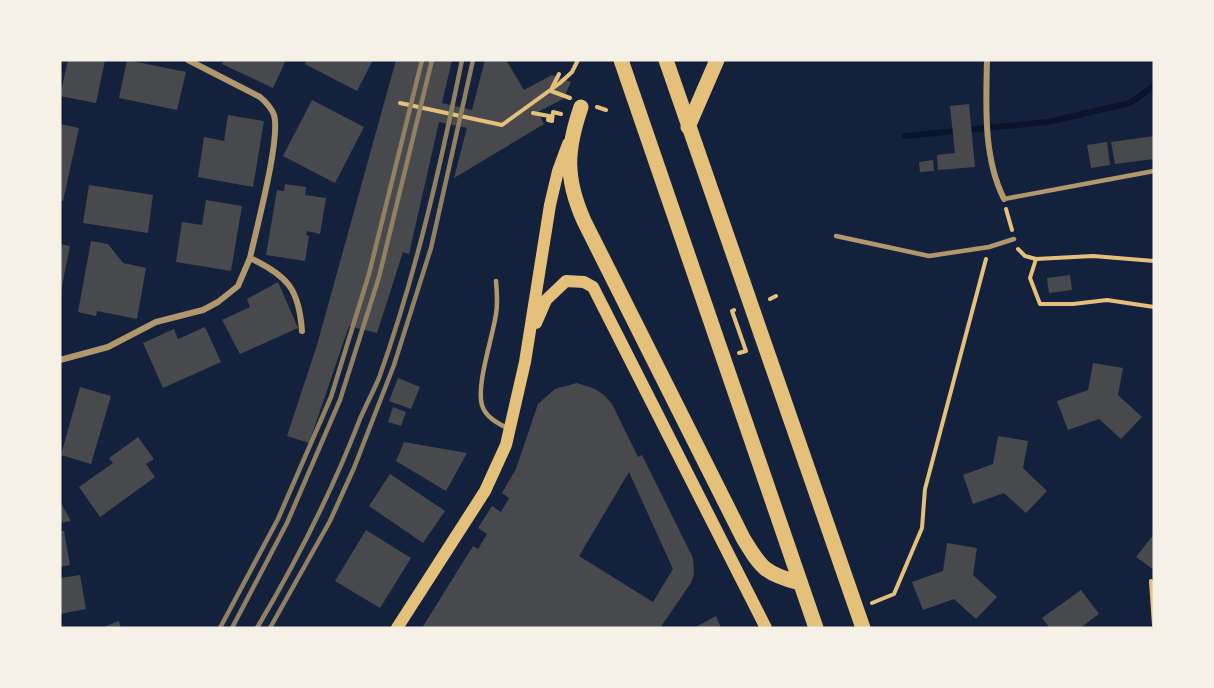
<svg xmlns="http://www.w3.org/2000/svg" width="1214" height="688" font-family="'Archivo Narrow',sans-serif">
	<rect width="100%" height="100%" fill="#14213d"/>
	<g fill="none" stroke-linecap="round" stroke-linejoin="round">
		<path stroke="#0b132b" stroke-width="6" d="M 905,136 L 1048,122 L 1130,103 L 1154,86"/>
	</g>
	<path fill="#48494c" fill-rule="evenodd" d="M 68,60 L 105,60 L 96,103 L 60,96 Z
		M 127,60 L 186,72 L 177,110 L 119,98 Z
		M 224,60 L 286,60 L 273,88 L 222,64 Z
		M 307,60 L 373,60 L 357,91 L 305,64 Z
		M 396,60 L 452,60 L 442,103 L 472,110 L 485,60 L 506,60 L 524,90 L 552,75 L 571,82 L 563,99 L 538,112 L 544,124 L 454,178 L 467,128 L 439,122 L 409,254 L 403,252 L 377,333 L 349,326 L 309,443 L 287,436 L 317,345 Z
		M 312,100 L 364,127 L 335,183 L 283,156 Z
		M 969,104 L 975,167 L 938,170 L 937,155 L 955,153 L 950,106 Z
		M 228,115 L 264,121 L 253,187 L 198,177 L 204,137 L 224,141 Z
		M 60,124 L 79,128 L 63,201 L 60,201 Z
		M 1154,136 L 1154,159 L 1115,164 L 1111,142 Z
		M 1107,142 L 1110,165 L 1091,168 L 1087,145 Z
		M 933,160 L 934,171 L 920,172 L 919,162 Z
		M 285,184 L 306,187 L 305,195 L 326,198 L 320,234 L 307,231 L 306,235 L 309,236 L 305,261 L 266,255 L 277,190 L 284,191 Z
		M 89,185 L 153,195 L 148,233 L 83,223 Z
		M 206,200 L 242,206 L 231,271 L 176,262 L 182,222 L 202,225 Z
		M 91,241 L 108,244 L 123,263 L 146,268 L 137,319 L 97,311 L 96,316 L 78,312 Z
		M 60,244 L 70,246 L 61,291 L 60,291 Z
		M 1070,275 L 1072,290 L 1049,293 L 1047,278 Z
		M 278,282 L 298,328 L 240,354 L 222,320 L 250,307 L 247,299 Z
		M 205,327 L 221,362 L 163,388 L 143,343 L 174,329 L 178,339 Z
		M 1093,363 L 1123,368 L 1118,395 L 1142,417 L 1121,439 L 1099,419 L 1068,430 L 1057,401 L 1088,390 Z
		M 398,378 L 420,387 L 411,409 L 389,401 Z
		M 577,383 L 595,389 L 604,395 L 612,404 L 638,457 L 642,455 L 693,558 L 694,574 L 691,583 L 660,628 L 422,628 L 473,546 L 478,549 L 487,534 L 478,528 L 492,506 L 501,512 L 509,498 L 502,493 L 516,469 L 538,404 L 555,389 ZM 629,472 L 673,569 L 653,602 L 579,556 Z
		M 80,387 L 111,396 L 91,464 L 61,455 Z
		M 393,407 L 406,412 L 401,426 L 388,422 Z
		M 998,436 L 1028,441 L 1023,468 L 1047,491 L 1026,513 L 1004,493 L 973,504 L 963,475 L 993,464 Z
		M 138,437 L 154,459 L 146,464 L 155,477 L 100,517 L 79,487 L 113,463 L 109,458 Z
		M 404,442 L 467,453 L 446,491 L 396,461 Z
		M 390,474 L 445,511 L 423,543 L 369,506 Z
		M 60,505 L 62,505 L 71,521 L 60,523 Z
		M 366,530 L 411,558 L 380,608 L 335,581 Z
		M 60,531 L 64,531 L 70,565 L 60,567 Z
		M 1154,534 L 1154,570 L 1136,557 Z
		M 947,543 L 977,548 L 973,575 L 997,597 L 976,619 L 954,599 L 923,610 L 912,582 L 943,571 Z
		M 80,575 L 86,609 L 60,614 L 60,578 Z
		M 1081,590 L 1099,614 L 1080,628 L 1050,628 L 1042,618 Z
		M 716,616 L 721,628 L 694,628 Z
		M 119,621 L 121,628 L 101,628 Z"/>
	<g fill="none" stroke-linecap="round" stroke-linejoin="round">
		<path stroke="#e5c07b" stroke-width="4" d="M 552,88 L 559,74
			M 551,91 L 570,98
			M 400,103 L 502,125 L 560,83 L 572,72 L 578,60
			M 597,107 L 606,110
			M 533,113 L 549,116 L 548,120 L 552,121 L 553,112 L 561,114
			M 1006,209 L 1012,230
			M 1018,249 L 1025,256 L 1036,259 L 1093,256 L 1154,261
			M 1036,259 L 1030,278 L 1040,304 L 1073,304 L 1107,300 L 1154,307
			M 770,299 L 776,296
			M 734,310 L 732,311 L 746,351 L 739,353
			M 1151,581 L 1154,625
			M 872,603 L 894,594 L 922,528 L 925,489 L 986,259"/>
		<path stroke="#b1986c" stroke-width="4.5" d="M 1004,199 L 1154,171
			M 836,236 L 929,256 L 989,247 L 1014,239
			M 496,281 C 497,292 498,303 496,314 C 493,336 476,385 482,405 C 485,417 499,424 509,429"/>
		<path stroke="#b1986c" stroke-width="6" d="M 987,60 C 986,105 983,157 1004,199
			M 250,258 C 288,276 299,289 302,331
			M 60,360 L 108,347 L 156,322 L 203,310 L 218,302 L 238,286 L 250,258 C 256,230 281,138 274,115 C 271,107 266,102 260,97 L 188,60"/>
		<path stroke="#e5c07b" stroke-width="12" d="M 536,323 L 546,300 L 566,281 L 584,282 L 593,287 L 766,628
			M 397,628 L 485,491 L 506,445 L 525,362 L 550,205 L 558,171 L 568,144"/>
		<path stroke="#e5c07b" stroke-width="15" d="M 621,60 L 816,628
			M 666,60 L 863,628
			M 581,107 C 566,151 565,178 584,221 L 743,538 C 761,568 765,574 800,583
			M 688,127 L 717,60"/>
		<path stroke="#918062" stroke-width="4.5" d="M 220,628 L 278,519 L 331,397 L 369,274 L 422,60
			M 232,628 L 287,523 L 340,400 L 379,277 L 432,60
			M 257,628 C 298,559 331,494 360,419 C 366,405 373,392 379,378 C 416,274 440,168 462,60
			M 270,628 L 330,521 L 354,468 L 394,365 L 431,248 L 473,60"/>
	</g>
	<rect width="1214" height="688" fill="none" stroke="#f6f1e7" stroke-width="123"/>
</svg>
